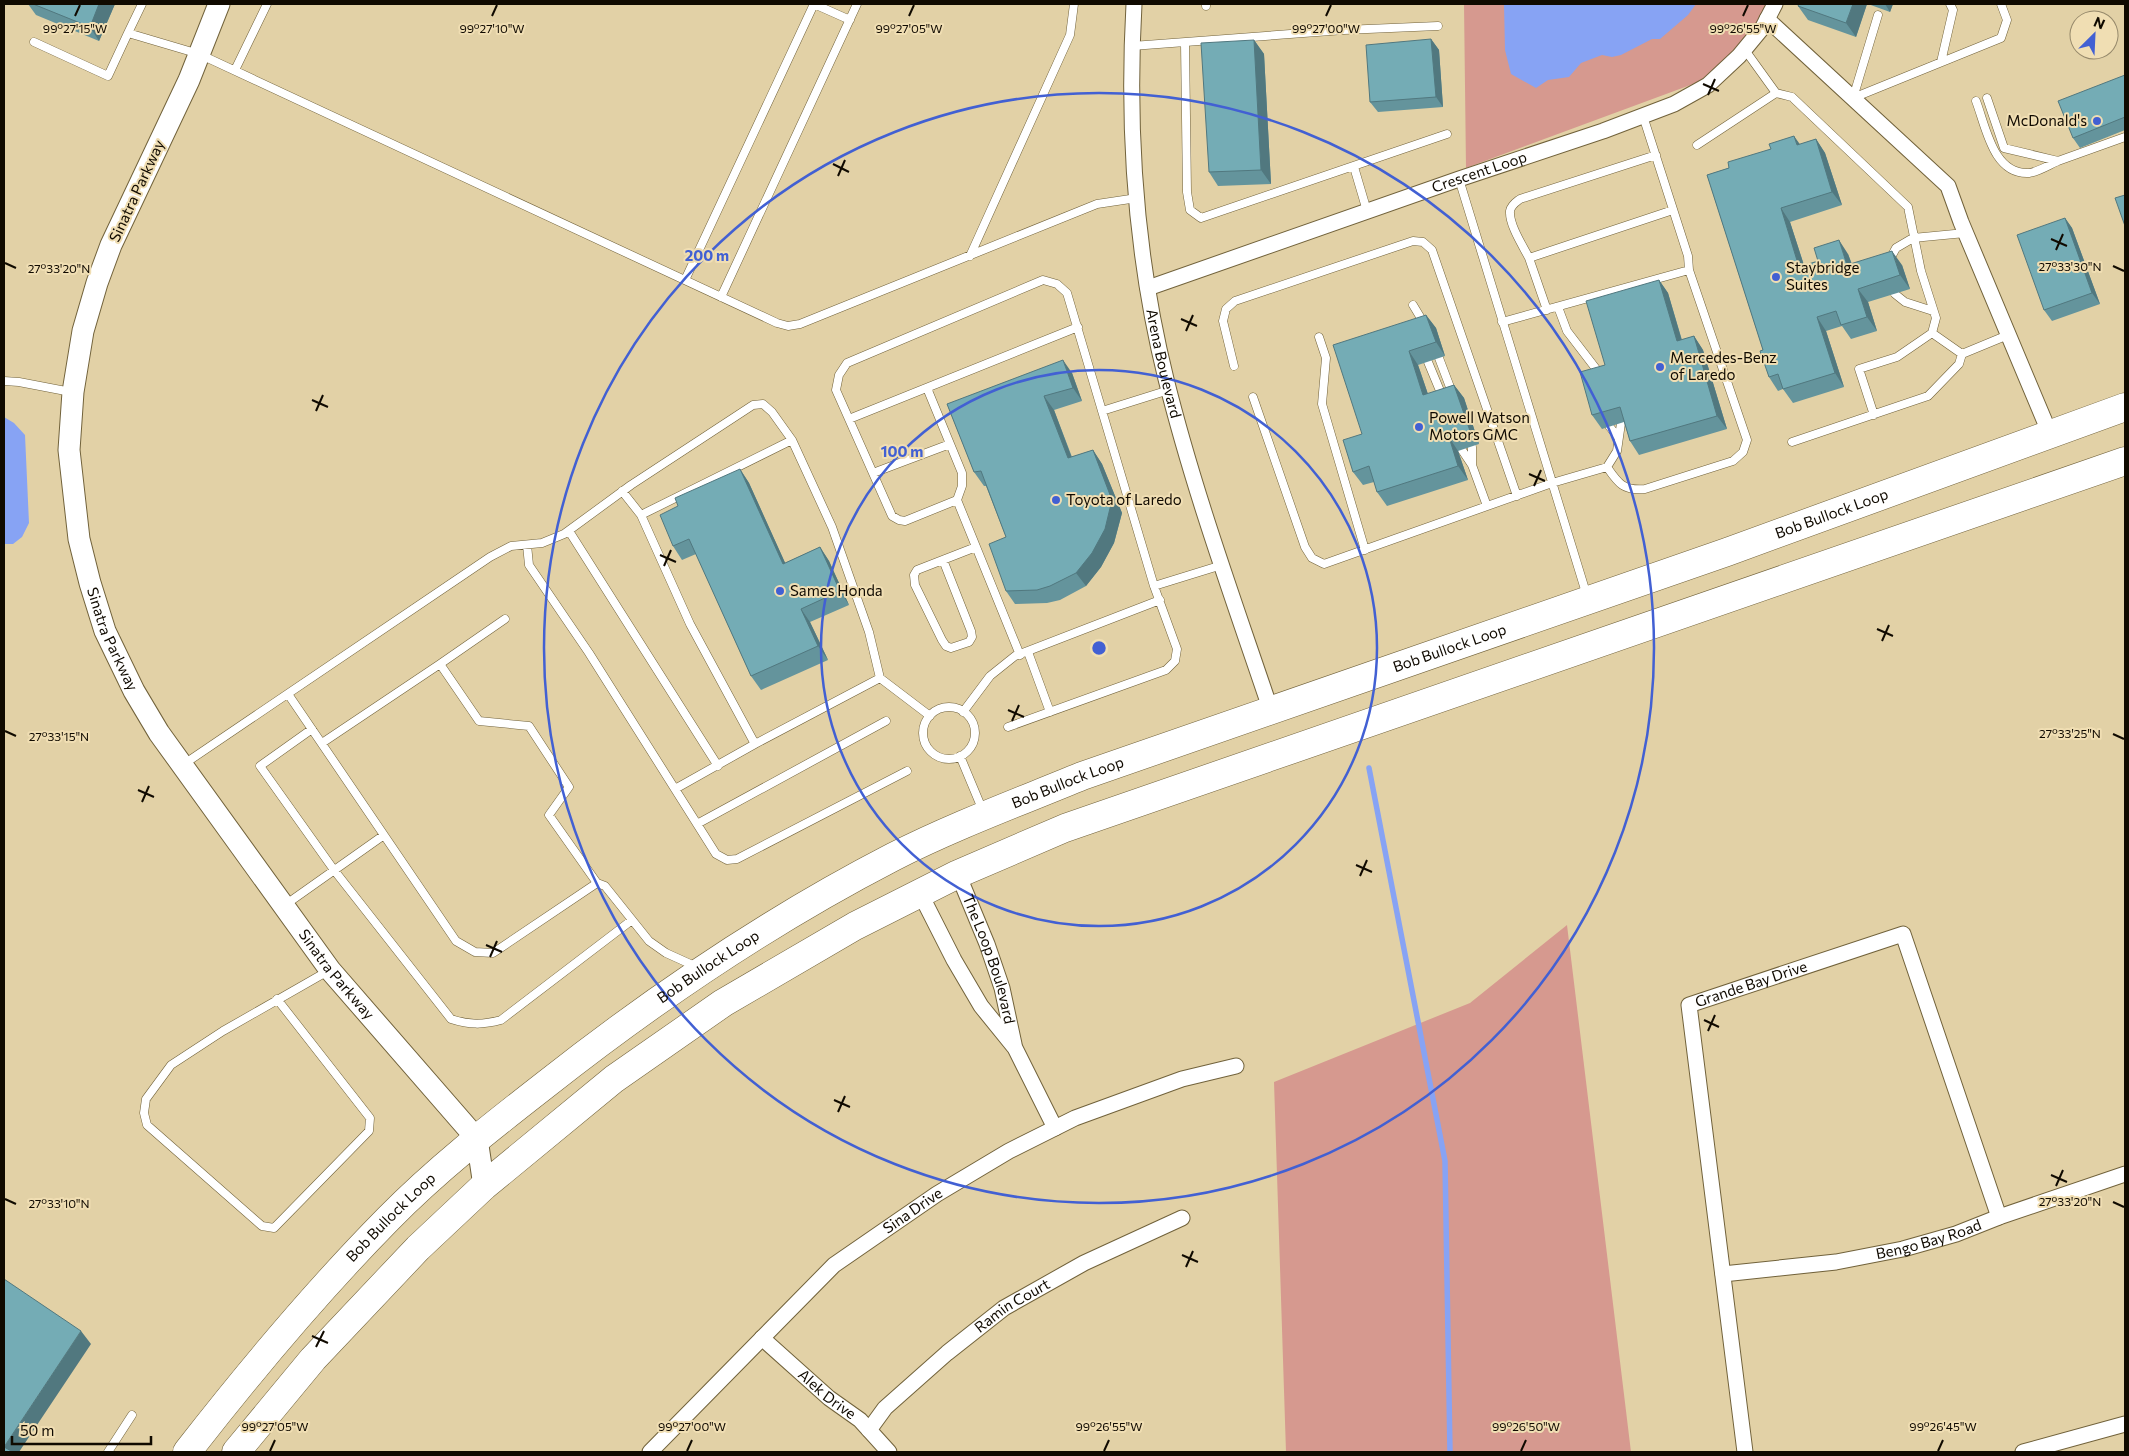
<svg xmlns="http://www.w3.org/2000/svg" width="2129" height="1456" font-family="Commissioner,sans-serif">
	<rect width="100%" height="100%" fill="#e2d1a6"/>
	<path fill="#d6998f" d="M 1464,4 L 1768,4 L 1756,27 L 1704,80 L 1466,168 Z
		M 1567,925 L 1631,1452 L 1286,1452 L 1274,1082 L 1470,1003 Z"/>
	<path fill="#87a3f4" d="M 1504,4 L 1696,4 L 1688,15 L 1660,39 L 1652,39 L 1621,55 L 1612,57 L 1602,55 L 1581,63 L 1569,77 L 1548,80 L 1536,88 L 1511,74 L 1505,50 Z
		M 4,417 L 14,423 L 25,435 L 29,523 L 22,537 L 13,544 L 4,544 Z"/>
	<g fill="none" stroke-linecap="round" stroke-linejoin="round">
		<path stroke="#87a3f4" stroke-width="5.5" d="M 1369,768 L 1445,1161 L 1450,1452"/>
		<defs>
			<path id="lane" d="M 142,4 L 128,33 L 199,54 L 777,323 L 788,326 L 800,324 L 1097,204 L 1137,198
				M 814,4 L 850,20
				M 1206,6 L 1206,4
				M 34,42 L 108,76 L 128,33
				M 1185,43 L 1187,192 L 1190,210 L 1201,218 L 1447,134
				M 1132,46 L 1344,30 L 1438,26
				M 1941,62 L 1953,10 L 1950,4
				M 235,70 L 267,4
				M 1776,93 L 1792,97 L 1908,207 L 1921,271 L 1936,318 L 1932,333 L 1897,357 L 1859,369 L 1874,415
				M 1853,98 L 2001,38 L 2007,20 L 2001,4
				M 1853,98 L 1878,15
				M 1987,98 L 2004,148 L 2058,161 L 2125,137
				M 1976,101 C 1986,127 1993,175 2029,173 C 2038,172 2049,165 2058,161
				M 1697,145 L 1776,93 L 1745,50
				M 1354,167 L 1367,211
				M 1459,179 L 1587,596
				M 970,256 L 1070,35 L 1074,4
				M 1529,258 C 1523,246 1509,225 1510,211 C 1511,205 1516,202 1520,199 L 1656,155
				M 1889,261 L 1896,248 L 1913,238 L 1965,233
				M 685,280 L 814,4
				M 1895,294 L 1905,302 L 1933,311
				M 721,297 L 857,4
				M 1413,305 L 1425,325
				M 1558,307 L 1567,331 L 1600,374
				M 1547,310 L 1529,258 L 1673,210
				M 1502,322 L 1689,270 L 1688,256 L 1643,116
				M 1932,333 L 1962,354
				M 1319,337 L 1326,358 L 1322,404 L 1365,550
				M 1439,358 L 1453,395
				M 1428,362 L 1443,398
				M 1234,366 L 1223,321 L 1226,309 L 1235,301 L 1413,241 L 1423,242 L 1432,250 L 1517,496
				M 4,381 L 19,382 L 71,392
				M 927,388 L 962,473 L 962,486 L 957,500 L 1020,655
				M 1253,397 L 1305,547 L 1312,558 L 1324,564 L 1552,483 L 1607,467 C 1618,483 1623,491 1645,489 L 1733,461 L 1743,452 L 1747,440 L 1689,270
				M 1102,411 L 1169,390
				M 849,419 L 1078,327
				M 1609,426 L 1618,437
				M 792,440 L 832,527 L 869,632 L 880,678
				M 1792,442 L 1928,396 L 1959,364 L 1962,354 L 2008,335
				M 1472,447 L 1472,465
				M 1462,450 L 1472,465 L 1487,506
				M 1607,467 L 1617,451 L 1621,423
				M 873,473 L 950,444
				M 622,491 L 641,515
				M 957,500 L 905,521 L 899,520 L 892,516 L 836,390 L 839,375 L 847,363 L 1043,280 L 1057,284 L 1067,293 L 1154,586 L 1222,565
				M 569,531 L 718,766
				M 527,545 L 529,565 L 589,653 L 716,854 L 727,860 L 737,859 L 907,771
				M 943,560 L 971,631 L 972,637 L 969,642 L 951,648 L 946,646 L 942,640 L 915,585 L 914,575 L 917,570 L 976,547
				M 505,619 L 440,664 L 479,721 L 529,726 L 569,787 L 549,815 L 597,883
				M 1028,652 L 1050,712
				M 288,694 L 456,941 L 475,952 L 493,953 L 597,883 L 605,886 L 649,941 L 666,953 L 697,967
				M923 733a26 26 0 1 1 52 0a26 26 0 1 1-52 0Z
				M 963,712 L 990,676 L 1015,656 L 1160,600
				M 1008,727 L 1166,670 L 1175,661 L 1177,649 L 1154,586
				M 312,729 L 260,766 L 334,870 L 451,1019 C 469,1025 483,1025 501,1020 L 632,920
				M 322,743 L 440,664
				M 960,756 L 983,811
				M 184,764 L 490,557 L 511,546 L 542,543 L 564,534 L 631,485 L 753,405 L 763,404 L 772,412 L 792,440 L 641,515 L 690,624 L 755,744 L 880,678 L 930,716
				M 675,789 L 755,744
				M 697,824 L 886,721
				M 285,905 L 384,835
				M 277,999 L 370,1118 L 369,1131 L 274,1228 L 262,1226 L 147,1125 L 144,1113 L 146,1099 L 171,1065 L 223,1031 L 328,971
				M 108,1452 L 132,1415"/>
			<g id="street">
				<path id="s1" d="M 1134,4 C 1127,129 1136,258 1166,379 C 1194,492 1234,601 1271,711"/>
				<path d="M 1767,19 L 1948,186 L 1961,222 L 2050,434"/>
				<path id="s2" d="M 1148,288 L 1459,179 L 1603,131 L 1674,104 L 1708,85 L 1739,56 L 1763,27 L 1775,4"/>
				<path id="s3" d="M 958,874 L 987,944 L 1002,988 L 1014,1044"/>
				<path d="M 920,893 L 954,960 L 981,1006 L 1015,1048 L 1055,1128"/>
				<path id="s4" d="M 1723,1274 L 1836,1262 L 1903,1249 L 1956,1234 L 1999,1217 L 2125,1174"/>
				<path id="s5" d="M 762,1338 L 829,1398 L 860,1420 L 889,1452"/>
				<path id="s6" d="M 869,1430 L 885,1408 L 947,1353 L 1004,1308 L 1084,1263 L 1182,1218"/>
				<path id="s7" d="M 650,1452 L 834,1265 L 937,1194 L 1009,1151 L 1075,1118 L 1182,1079 L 1236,1066"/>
				<path id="s8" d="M 1745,1452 L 1689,1005 L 1903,934 L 1999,1217"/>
				<path d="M 2023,1452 L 2125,1424"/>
			</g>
			<g id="secondary">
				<path id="s9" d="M 219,4 L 189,80 L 111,245 L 97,283 L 83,331 L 73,392 L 69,450 L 79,539 L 90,583 L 105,631 L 134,691 L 159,733 L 330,970 L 477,1139 L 484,1186"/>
			</g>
			<g id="highway">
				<path id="s10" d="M 187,1452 C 250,1371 316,1292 388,1219 C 436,1170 491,1127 545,1085 C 654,999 769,921 893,857 C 954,826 1019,802 1082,776 L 1727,552 L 2125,407"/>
				<path d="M 236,1452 L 313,1359 L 418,1248 L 484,1186 L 614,1079 L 723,1003 L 855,926 L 958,874 L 1065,828 L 2125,461"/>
			</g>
		</defs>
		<use href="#lane" stroke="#71623b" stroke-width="9"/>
		<use href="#street" stroke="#71623b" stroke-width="17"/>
		<use href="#secondary" stroke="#71623b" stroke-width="23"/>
		<use href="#highway" stroke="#71623b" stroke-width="29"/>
		<use href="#lane" stroke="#fff" stroke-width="8"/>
		<use href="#street" stroke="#fff" stroke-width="15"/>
		<use href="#secondary" stroke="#fff" stroke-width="21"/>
		<use href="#highway" stroke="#fff" stroke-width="28"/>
	</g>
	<path fill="#64949c" d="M 28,4 L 115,4 L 99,41 L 36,15 Z
		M 1867,4 L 1856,37 L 1808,20 L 1798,6 Z
		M 1868,4 L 1893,4 L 1890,12 Z
		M 1431,39 L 1439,50 L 1443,107 L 1378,112 L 1370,102 Z
		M 1254,40 L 1264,54 L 1271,184 L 1218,186 L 1209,172 Z
		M 2125,75 L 2125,130 L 2080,148 L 2073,138 Z
		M 1816,139 L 1825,153 L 1842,205 L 1790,222 L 1804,265 L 1848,254 L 1852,264 L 1902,265 L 1910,289 L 1868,302 L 1877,331 L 1851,339 L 1842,326 L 1826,331 L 1844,387 L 1793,403 L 1783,389 L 1778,391 L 1769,377 L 1763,350 L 1707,175 Z
		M 2065,218 L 2072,228 L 2100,304 L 2052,321 L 2044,310 Z
		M 1659,280 L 1668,293 L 1682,340 L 1694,336 L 1703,350 L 1727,429 L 1639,455 L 1630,441 L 1624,422 L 1602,429 L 1592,415 L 1605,365 Z
		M 1426,315 L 1436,328 L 1445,356 L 1418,365 L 1428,394 L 1454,385 L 1464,398 L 1479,444 L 1458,451 L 1468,480 L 1387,506 L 1377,492 L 1374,482 L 1363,485 L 1353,472 L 1362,434 Z
		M 1072,373 L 1082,401 L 1054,410 L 1072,457 L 1093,450 L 1102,464 L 1122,513 L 1114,543 L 1101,567 L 1086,586 L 1060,600 L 1047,603 L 1015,604 L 1006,591 L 1006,537 L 986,486 L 984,486 L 974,472 L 947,404 Z
		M 740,469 L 749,483 L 785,563 L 820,547 L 829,561 L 849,605 L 810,622 L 828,660 L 761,690 L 751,676 L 696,554 L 682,560 L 673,546 Z"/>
	<path fill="#51787f" d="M 99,4 L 115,4 L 99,41 L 90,27 Z
		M 1853,4 L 1867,4 L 1856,37 L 1846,23 Z
		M 1885,4 L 1893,4 L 1890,12 Z
		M 1431,39 L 1439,50 L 1443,107 L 1436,97 Z
		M 1254,40 L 1264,54 L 1271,184 L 1261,170 Z
		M 1794,136 L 1804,150 L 1797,145 Z
		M 1816,139 L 1825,153 L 1842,205 L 1832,192 Z
		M 1781,208 L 1790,222 L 1809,281 L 1799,267 Z
		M 2065,218 L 2072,228 L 2100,304 L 2092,293 Z
		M 1839,240 L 1848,254 L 1857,279 L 1847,265 Z
		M 1892,251 L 1902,265 L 1910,289 L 1900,275 Z
		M 1659,280 L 1668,293 L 1686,355 L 1677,341 Z
		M 1858,289 L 1868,302 L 1877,331 L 1867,317 Z
		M 1426,315 L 1436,328 L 1445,356 L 1436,342 Z
		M 1817,317 L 1826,331 L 1844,387 L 1835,373 Z
		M 1694,336 L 1703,350 L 1727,429 L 1717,416 Z
		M 1409,351 L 1418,365 L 1433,409 L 1423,395 Z
		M 1063,360 L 1072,373 L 1082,401 L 1073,388 Z
		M 1454,385 L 1464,398 L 1479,444 L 1470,431 Z
		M 1044,396 L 1054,410 L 1077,472 L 1068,458 Z
		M 1449,437 L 1458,451 L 1468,480 L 1458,466 Z
		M 1093,450 L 1102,464 L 1122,513 L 1114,543 L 1101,567 L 1086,586 L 1076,573 Z
		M 740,469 L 749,483 L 792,578 L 783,564 Z
		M 820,547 L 829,561 L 849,605 L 840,591 Z
		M 801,609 L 810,622 L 828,660 L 818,646 Z
		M 81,1331 L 91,1344 L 19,1452 L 8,1452 L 4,1447 Z"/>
	<path fill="#74acb5" stroke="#51787f" d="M 33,4 L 99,4 L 90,27 Z
		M 1799,4 L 1853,4 L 1846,23 L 1798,6 Z
		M 1431,39 L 1436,97 L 1370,102 L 1366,45 Z
		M 1254,40 L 1261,170 L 1209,172 L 1201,43 Z
		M 2125,75 L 2125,117 L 2073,138 L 2058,101 Z
		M 1794,136 L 1797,145 L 1816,139 L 1832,192 L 1781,208 L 1799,267 L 1818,261 L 1814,248 L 1839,240 L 1847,265 L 1892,251 L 1900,275 L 1858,289 L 1867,317 L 1841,325 L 1836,311 L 1817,317 L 1835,373 L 1783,389 L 1778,374 L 1769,377 L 1760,351 L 1763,350 L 1707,175 L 1729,168 L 1728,162 L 1771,149 L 1769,144 Z
		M 2125,195 L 2125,226 L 2115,198 Z
		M 2065,218 L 2092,293 L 2044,310 L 2017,235 Z
		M 1659,280 L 1677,341 L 1694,336 L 1717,416 L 1630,441 L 1620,407 L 1592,415 L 1580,372 L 1605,365 L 1586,301 Z
		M 1426,315 L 1436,342 L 1409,351 L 1423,395 L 1454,385 L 1470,431 L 1449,437 L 1458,466 L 1377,492 L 1369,466 L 1353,472 L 1343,440 L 1362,434 L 1333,345 Z
		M 1063,360 L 1073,388 L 1044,396 L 1068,458 L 1093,450 L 1112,500 L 1105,529 L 1092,553 L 1076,573 L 1050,586 L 1037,590 L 1006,591 L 989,544 L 1006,537 L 981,471 L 974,472 L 947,404 Z
		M 740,469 L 783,564 L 820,547 L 840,591 L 801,609 L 818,646 L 751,676 L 689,539 L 673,546 L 660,515 L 678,506 L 675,498 Z
		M 4,1279 L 81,1331 L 4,1447 L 13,1452 L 4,1452 Z"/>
	<path fill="none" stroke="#100a00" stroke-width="2" d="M 75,16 L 80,5M 492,16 L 497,5M 909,16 L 914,5M 1326,16 L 1331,5M 1743,16 L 1748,5M 1703,84 L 1719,91M 1708,95 L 1715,79M 833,164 L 849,172M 838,176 L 845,160M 2051,239 L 2067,246M 2056,250 L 2063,234M 5,263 L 16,268M 2113,266 L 2124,271M 1181,319 L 1197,326M 1186,331 L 1193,315M 312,400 L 328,407M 316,411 L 323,395M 1529,474 L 1545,481M 1534,486 L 1541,470M 660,555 L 676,562M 664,566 L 671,550M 1877,629 L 1893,636M 1882,641 L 1889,625M 1008,710 L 1024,717M 1012,721 L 1019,705M 5,731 L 16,736M 2113,734 L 2124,739M 138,790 L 154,797M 142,802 L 149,786M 1356,865 L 1372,872M 1360,876 L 1367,860M 486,945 L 502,952M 490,957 L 497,941M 1704,1020 L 1719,1027M 1708,1031 L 1715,1015M 834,1100 L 850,1107M 838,1112 L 845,1096M 2051,1175 L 2067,1182M 2056,1186 L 2063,1170M 5,1199 L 16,1204M 2113,1202 L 2124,1207M 1182,1255 L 1198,1262M 1186,1267 L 1193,1251M 312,1336 L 328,1343M 316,1347 L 324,1331M 270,1451 L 275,1440M 687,1451 L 692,1440M 1104,1451 L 1109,1440M 1521,1451 L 1526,1440M 1938,1451 L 1943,1440"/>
	<g fill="none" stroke="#4260d3" stroke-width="2.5">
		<circle cx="1099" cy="648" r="278"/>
		<circle cx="1099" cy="648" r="555"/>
	</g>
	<g fill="#4260d3" stroke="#f0deb3" stroke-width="2">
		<circle cx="2097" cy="121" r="5"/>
		<circle cx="1776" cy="277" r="5"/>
		<circle cx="1660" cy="367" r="5"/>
		<circle cx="1419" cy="427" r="5"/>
		<circle cx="1056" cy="500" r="5"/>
		<circle cx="780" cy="591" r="5"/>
	</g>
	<g text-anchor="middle" stroke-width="4" stroke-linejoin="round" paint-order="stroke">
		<g font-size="15" fill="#100a00" stroke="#f0deb3" text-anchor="start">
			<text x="2087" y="126" text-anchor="end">McDonald's</text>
			<text x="1786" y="273">Staybridge<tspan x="1786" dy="17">Suites</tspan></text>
			<text x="1670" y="363">Mercedes-Benz<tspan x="1670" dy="17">of Laredo</tspan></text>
			<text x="1429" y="423">Powell Watson<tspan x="1429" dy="17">Motors GMC</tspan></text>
			<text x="1066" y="505">Toyota of Laredo</text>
			<text x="790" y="596">Sames Honda</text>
		</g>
		<g font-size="15" fill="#100a00" stroke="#f0deb3">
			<text dy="5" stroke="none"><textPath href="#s2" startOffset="351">Crescent Loop</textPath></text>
			<text transform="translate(137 191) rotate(-65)" y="5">Sinatra Parkway</text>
			<text dy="5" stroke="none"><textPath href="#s1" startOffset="362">Arena Boulevard</textPath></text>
			<text dy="5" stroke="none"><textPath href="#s10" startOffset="1931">Bob Bullock Loop</textPath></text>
			<text dy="5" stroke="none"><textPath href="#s9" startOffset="670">Sinatra Parkway</textPath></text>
			<text dy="5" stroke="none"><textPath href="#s10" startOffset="1526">Bob Bullock Loop</textPath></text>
			<text dy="5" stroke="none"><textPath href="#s10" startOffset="1121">Bob Bullock Loop</textPath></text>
			<text dy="5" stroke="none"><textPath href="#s3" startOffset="91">The Loop Boulevard</textPath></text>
			<text dy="5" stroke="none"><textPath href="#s10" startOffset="716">Bob Bullock Loop</textPath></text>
			<text dy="5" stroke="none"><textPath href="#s9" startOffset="1075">Sinatra Parkway</textPath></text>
			<text dy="5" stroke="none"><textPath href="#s8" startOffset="516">Grande Bay Drive</textPath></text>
			<text dy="5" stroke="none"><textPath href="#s7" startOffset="358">Sina Drive</textPath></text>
			<text dy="5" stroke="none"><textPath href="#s10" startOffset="311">Bob Bullock Loop</textPath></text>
			<text dy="5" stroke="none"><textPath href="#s4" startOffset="209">Bengo Bay Road</textPath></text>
			<text dy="5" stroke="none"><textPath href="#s6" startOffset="191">Ramin Court</textPath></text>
			<text dy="5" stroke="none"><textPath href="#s5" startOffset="86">Alek Drive</textPath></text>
		</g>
	</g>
	<g font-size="12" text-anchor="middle" fill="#100a00" stroke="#f0deb3" stroke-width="4" stroke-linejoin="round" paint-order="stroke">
		<text x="75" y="33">99°27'15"W</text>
		<text x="492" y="33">99°27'10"W</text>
		<text x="909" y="33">99°27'05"W</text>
		<text x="1326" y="33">99°27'00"W</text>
		<text x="1743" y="33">99°26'55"W</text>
		<text x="2070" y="271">27°33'30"N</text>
		<text x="59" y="273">27°33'20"N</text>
		<text x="2070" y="738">27°33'25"N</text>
		<text x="59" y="741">27°33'15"N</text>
		<text x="2070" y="1206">27°33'20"N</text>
		<text x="59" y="1208">27°33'10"N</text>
		<text x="275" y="1431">99°27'05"W</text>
		<text x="692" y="1431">99°27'00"W</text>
		<text x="1109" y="1431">99°26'55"W</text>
		<text x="1526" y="1431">99°26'50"W</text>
		<text x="1943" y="1431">99°26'45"W</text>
	</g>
	<circle cx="1099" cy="648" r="8" fill="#4260d3" stroke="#f0deb3" stroke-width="2.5"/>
	<g font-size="15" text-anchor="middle" font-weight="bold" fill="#4260d3" stroke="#f0deb3" stroke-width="4" stroke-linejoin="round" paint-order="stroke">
		<text x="707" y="261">200 m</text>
		<text x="902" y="457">100 m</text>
	</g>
	<rect width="2129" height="1456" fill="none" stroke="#100a00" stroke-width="10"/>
	<g transform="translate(2094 35) rotate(24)"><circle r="24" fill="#f0deb3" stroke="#96896b"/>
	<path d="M0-4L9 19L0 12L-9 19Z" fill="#4260d3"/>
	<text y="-8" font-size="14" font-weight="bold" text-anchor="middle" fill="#100a00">N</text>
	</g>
	<path d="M12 1436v8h139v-8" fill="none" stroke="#100a00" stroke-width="2.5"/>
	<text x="20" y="1436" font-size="15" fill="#100a00" stroke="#f0deb3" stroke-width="4" paint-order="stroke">50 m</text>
</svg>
